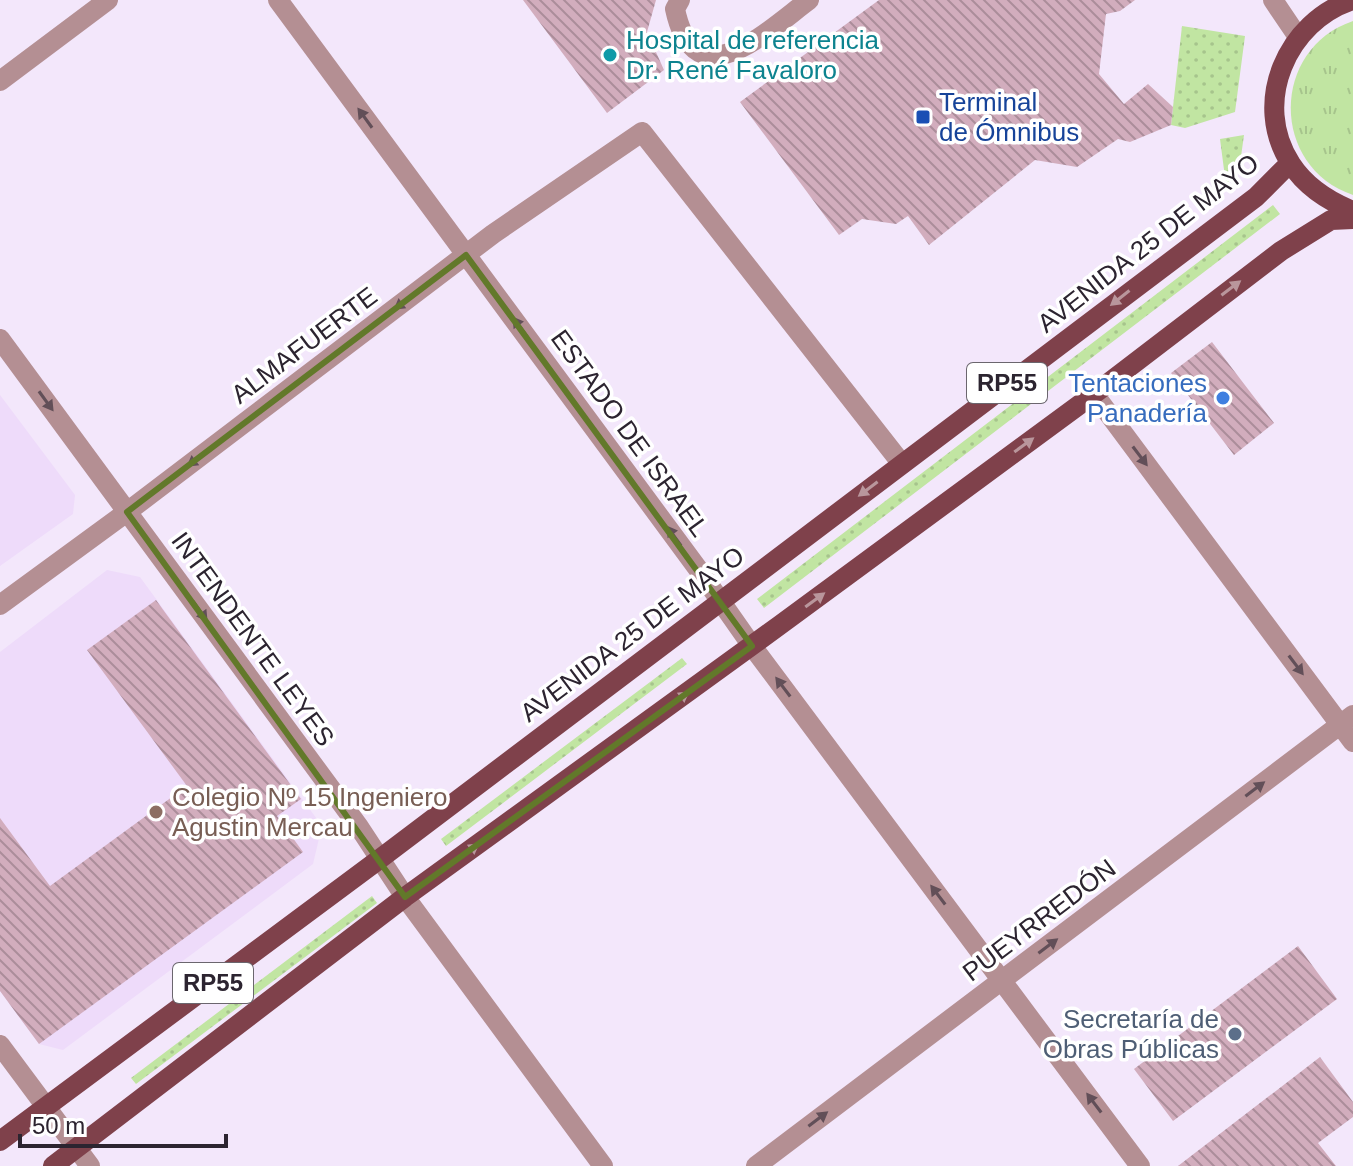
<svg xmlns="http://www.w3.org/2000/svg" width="1353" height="1166" font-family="Arial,sans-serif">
	<defs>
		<pattern id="grass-dots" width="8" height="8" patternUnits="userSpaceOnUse" patternTransform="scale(2)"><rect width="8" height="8" fill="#c1e5a2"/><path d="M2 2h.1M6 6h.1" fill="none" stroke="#a6c48c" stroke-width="1.8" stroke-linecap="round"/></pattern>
		<pattern id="park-tufts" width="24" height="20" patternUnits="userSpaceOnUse" patternTransform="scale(2)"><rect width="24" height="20" fill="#c1e5a2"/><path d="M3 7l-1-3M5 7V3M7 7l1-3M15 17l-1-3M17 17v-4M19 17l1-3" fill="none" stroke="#a6c48c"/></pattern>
		<pattern id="building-back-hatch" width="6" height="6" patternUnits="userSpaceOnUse" patternTransform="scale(2)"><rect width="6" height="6" fill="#d2adbd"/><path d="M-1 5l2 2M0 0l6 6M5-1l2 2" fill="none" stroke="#ab8d9a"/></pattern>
	</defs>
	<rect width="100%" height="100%" fill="#f3e7fb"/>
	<path fill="#eedbfa" d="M 0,395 L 75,495 L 73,514 L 0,566 Z
		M 107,570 L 140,577 L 322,826 L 313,864 L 63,1050 L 39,1044 L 0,991 L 0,652 Z"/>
	<path fill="url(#grass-dots)" d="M 1182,26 L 1245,36 L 1235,112 L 1185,128 L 1171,125 Z
		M 1244,135 L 1239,171 L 1226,185 L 1220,139 Z
		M 1273,205 L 1280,214 L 764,608 L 757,599 Z
		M 682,658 L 687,664 L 446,846 L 441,839 Z
		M 372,896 L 377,903 L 136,1084 L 131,1078 Z"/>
	<path fill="url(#park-tufts)" d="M 1353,21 L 1353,195 C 1270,167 1270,49 1353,21 Z"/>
	<path fill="url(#building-back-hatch)" d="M 523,0 L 656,0 L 647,32 L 664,70 L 607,113 Z
		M 879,0 L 1135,0 L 1120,11 L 1106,14 L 1099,74 L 1124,104 L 1148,84 L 1173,107 L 1171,125 L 1130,142 L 1118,139 L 1077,167 L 1035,160 L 929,245 L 908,216 L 896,224 L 862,219 L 839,235 L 740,102 Z
		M 1212,342 L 1274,423 L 1234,455 L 1171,373 Z
		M 156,600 L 301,799 L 277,816 L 303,852 L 39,1044 L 0,991 L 0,818 L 50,886 L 187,786 L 87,650 Z
		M 1298,946 L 1337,999 L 1173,1121 L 1134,1069 Z
		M 1320,1057 L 1353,1102 L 1353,1117 L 1318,1143 L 1336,1166 L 1178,1166 Z"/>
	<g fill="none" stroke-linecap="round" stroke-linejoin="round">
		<path stroke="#b48f93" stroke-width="20" d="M 278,0 L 698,569 L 752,646 L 1140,1166
			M 680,0 L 675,9 C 695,103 767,31 809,0
			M 1273,0 L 1298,37
			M 0,81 L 108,0
			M 0,339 L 359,827 L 405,897 L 603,1166
			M 1094,394 L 1353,742
			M 0,605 L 127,512 L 493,234 L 642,132 L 902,464
			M 0,1045 L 90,1166
			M 756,1166 L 1353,715"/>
		<path stroke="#7f414b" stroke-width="20" d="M 1353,0 C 1287,21 1251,103 1291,164 C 1306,187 1328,201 1353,211
			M 0,1141 L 381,858 L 1256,197 L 1290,163
			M 53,1166 L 405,897 L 780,625 L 1094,394 L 1281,251 L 1331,220 L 1353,219"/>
	</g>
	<defs><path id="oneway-solid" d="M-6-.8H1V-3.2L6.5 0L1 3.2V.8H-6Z" transform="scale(2)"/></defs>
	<g fill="#624f58">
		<use href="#oneway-solid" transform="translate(365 118) rotate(-126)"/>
		<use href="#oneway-solid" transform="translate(404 302) rotate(143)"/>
		<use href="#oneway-solid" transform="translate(520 327) rotate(-126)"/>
		<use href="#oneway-solid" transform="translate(46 401) rotate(54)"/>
		<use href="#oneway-solid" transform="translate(1140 456) rotate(53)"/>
		<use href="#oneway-solid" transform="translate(197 459) rotate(143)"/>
		<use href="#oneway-solid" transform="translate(674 536) rotate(-126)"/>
		<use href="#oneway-solid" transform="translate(200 611) rotate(54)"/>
		<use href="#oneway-solid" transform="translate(1296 665) rotate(53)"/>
		<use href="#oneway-solid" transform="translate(783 687) rotate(-127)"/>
		<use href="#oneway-solid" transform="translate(1255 789) rotate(-37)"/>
		<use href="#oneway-solid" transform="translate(938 895) rotate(-127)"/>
		<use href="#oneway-solid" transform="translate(1048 946) rotate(-37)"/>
		<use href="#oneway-solid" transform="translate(1094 1103) rotate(-127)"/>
		<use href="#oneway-solid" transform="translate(818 1119) rotate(-37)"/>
	</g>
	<g fill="#b9969c">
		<use href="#oneway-solid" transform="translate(1231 288) rotate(-37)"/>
		<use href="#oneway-solid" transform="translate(1120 298) rotate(142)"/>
		<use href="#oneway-solid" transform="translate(1024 445) rotate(-36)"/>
		<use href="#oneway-solid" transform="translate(868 489) rotate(143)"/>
		<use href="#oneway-solid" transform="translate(815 600) rotate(-36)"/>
		<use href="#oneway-solid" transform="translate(679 699) rotate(-36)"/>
		<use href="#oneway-solid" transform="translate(469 851) rotate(-36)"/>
	</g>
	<path fill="none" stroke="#62792a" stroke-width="6" stroke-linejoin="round" d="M 466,255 L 752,646 L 405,897 L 127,512 Z"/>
	<circle fill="#0f9aa8" stroke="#fff" stroke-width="3" cx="610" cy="55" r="8"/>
	<rect fill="#1a4fb4" stroke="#fff" stroke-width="3" x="915" y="109" width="16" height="16" rx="4"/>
	<circle fill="#3f7fe0" stroke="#fff" stroke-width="3" cx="1223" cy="398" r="8"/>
	<circle fill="#8d6e63" stroke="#fff" stroke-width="3" cx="156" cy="812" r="8"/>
	<circle fill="#5c6f8a" stroke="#fff" stroke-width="3" cx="1235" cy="1034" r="8"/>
	<g text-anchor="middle" stroke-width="7" stroke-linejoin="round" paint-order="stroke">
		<g fill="#fff" stroke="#6b666e" stroke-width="2">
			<rect x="967" y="363" width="80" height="40" rx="6"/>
			<rect x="173" y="963" width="80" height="40" rx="6"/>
		</g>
		<g font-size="24" font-weight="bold" fill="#2c2430">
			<text x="1007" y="391">RP55</text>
			<text x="213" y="991">RP55</text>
		</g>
		<g font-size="26" fill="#0d838f" stroke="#fff" text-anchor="start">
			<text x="626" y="49">Hospital de referencia<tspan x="626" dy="30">Dr. René Favaloro</tspan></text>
		</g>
		<g font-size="26" fill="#164399" stroke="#fff" text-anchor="start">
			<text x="939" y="111">Terminal<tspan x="939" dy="30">de Ómnibus</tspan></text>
		</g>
		<g font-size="26" fill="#2c2430" stroke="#fff">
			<text transform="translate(1148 243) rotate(-38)" y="9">AVENIDA 25 DE MAYO</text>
			<text transform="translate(304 345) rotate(-37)" y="9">ALMAFUERTE</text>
			<text transform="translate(630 433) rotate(54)" y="9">ESTADO DE ISRAEL</text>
			<text transform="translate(632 634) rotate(-37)" y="9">AVENIDA 25 DE MAYO</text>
			<text transform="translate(253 639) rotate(54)" y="9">INTENDENTE LEYES</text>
			<text transform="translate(1039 920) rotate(-37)" y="9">PUEYRREDÓN</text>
		</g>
		<g font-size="26" fill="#366cbe" stroke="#fff" text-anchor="end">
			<text x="1207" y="392">Tentaciones<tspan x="1207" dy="30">Panadería</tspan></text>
		</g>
		<g font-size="26" fill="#785e54" stroke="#fff" text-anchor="start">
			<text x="172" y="806">Colegio Nº 15 Ingeniero<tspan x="172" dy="30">Agustin Mercau</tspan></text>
		</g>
		<g font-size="26" fill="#4e5e75" stroke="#fff" text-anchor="end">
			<text x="1219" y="1028">Secretaría de<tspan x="1219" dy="30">Obras Públicas</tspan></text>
		</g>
	</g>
	<path d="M20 1134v12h206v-12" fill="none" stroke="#2c2430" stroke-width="4"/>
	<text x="32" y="1134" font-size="24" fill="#2c2430" stroke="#ffffff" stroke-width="6" paint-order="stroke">50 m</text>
</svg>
